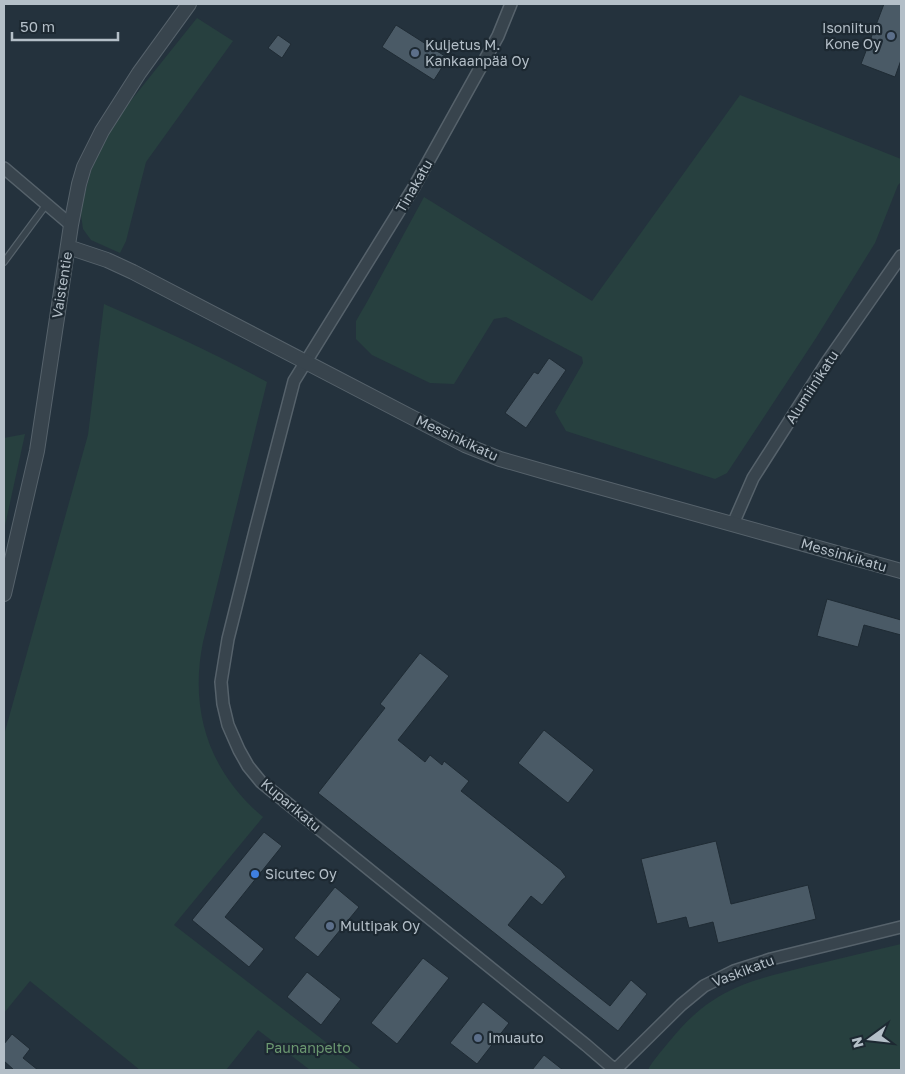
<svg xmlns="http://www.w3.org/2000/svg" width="905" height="1074" font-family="'Golos Text',sans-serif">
	<rect width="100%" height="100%" fill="#24323d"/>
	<path fill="#27403f" d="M 197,18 L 233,41 L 146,162 L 126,241 L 120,253 L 91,240 L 83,229 L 81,215 L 83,200 L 91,171 L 102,144 L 125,108 Z
		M 740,95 L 901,159 L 901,182 L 898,185 L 875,243 L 816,338 L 727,473 L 715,479 L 566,431 L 555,412 L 583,363 L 582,357 L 506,317 L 494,319 L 454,384 L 430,383 L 372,355 L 356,339 L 356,321 L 367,302 L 424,197 L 592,301 Z
		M 104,304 C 159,328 214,353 267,382 L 203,642 C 189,710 209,772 263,817 L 174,925 L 362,1070 L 310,1070 L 258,1030 L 226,1070 L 140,1070 L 30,981 L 4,1013 L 4,735 L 88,435 Z
		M 25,434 L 4,530 L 4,438 Z
		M 901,944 L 901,1070 L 648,1070 C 653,1060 661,1052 668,1043 C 681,1027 695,1012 712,1001 C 741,981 775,975 809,966 C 840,959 870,951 901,944 Z"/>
	<path fill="#4a5a66" stroke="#1f2b34" d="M 884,4 L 901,4 L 901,60 L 895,77 L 861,64 Z
		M 396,25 L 448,58 L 434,80 L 382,47 Z
		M 278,35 L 291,44 L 282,58 L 268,48 Z
		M 549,358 L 566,370 L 526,428 L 505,413 L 534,372 L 538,374 Z
		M 827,599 L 901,620 L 901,635 L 864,625 L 858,647 L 817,636 Z
		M 420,653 L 449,676 L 398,740 L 425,762 L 430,755 L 442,765 L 444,761 L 469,781 L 461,791 L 561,870 L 566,877 L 562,880 L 542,905 L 531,896 L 508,925 L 610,1006 L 631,980 L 647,994 L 618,1031 L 318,793 L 385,708 L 380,704 Z
		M 544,730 L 594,770 L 568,803 L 518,763 Z
		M 264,832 L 282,846 L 225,917 L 264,949 L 249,967 L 192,920 Z
		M 716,841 L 731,904 L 808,885 L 816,919 L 718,943 L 713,922 L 689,928 L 686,917 L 657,924 L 641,859 Z
		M 335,887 L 359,907 L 318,957 L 294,938 Z
		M 423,958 L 449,978 L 397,1044 L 371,1023 Z
		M 307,972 L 341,999 L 321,1025 L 287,997 Z
		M 483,1002 L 509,1023 L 477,1064 L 450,1043 Z
		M 12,1034 L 30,1049 L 23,1058 L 38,1070 L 14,1070 L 4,1061 L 4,1044 Z
		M 544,1055 L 563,1070 L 532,1070 Z"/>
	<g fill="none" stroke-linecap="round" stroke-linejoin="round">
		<defs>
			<path id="service" d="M 4,262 L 46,205"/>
			<path id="minor" d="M 511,4 L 498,36 L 414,187 L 294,381 L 255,531 L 228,639 L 221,682 L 223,704 L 228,725 L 239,750 L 248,766 L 261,782 L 586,1045 L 615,1070
				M 4,168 L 71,225
				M 733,524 L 753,478 L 827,362 L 901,256
				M 615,1070 L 681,1005 L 704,986 L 734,971 L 771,959 L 901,927"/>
			<path id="tertiary" d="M 68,247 L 107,260 L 133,272 L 465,445 L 500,459 L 556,475 L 901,571
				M 4,594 L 37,451 L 71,225 L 79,184 L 84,167 L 102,131 L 139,73 L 189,4"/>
		</defs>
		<use href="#service" stroke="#56626b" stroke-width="8"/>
		<use href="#minor" stroke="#56626b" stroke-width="14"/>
		<use href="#tertiary" stroke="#56626b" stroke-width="16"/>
		<use href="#service" stroke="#38444d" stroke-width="5.5"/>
		<use href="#minor" stroke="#38444d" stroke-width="11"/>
		<use href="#tertiary" stroke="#38444d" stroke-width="14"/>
	</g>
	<g fill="#5c6f8a" stroke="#1d2932" stroke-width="2">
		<circle cx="891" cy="36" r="5"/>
		<circle cx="415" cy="53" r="5"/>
		<circle cx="330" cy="926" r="5"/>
		<circle cx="478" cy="1038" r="5"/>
	</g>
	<circle fill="#3f7fe0" stroke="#1d2932" stroke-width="2" cx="255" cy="874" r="5"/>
	<g text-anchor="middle" stroke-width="4.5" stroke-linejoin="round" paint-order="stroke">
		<g font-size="14" fill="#b4bfc8" stroke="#1d2932" text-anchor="start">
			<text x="881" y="33" text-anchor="end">Isoniitun<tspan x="881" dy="16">Kone Oy</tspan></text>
			<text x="425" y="50">Kuljetus M.<tspan x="425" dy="16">Kankaanpää Oy</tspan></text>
			<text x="265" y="879">Sicutec Oy</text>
			<text x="340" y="931">Multipak Oy</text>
			<text x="488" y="1043">Imuauto</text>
		</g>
		<g font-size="14" fill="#b4bfc8" stroke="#1d2932">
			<text transform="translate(414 186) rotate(-60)" y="5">Tinakatu</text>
			<text transform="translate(62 285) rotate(-81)" y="5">Vaistentie</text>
			<text transform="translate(812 387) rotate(-57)" y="5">Alumiinikatu</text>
			<text transform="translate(457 438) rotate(25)" y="5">Messinkikatu</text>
			<text transform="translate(844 555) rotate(16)" y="5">Messinkikatu</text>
			<text transform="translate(291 805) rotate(40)" y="5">Kuparikatu</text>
			<text transform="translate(743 971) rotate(-21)" y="5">Vaskikatu</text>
		</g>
		<g font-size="14" fill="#6c9971" stroke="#1d2932">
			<text x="308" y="1053">Paunanpelto</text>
		</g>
	</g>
	<rect width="905" height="1074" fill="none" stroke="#b4bfc8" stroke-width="10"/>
	<g transform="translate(870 1039) rotate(255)" stroke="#1d2932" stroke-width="4" paint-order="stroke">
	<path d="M0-4L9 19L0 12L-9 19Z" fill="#b4bfc8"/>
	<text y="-8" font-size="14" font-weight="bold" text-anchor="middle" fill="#b4bfc8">N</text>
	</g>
	<path d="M12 32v8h106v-8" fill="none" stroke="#b4bfc8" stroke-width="2.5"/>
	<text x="20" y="32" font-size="15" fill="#b4bfc8" stroke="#1d2932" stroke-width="4" paint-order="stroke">50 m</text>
</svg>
